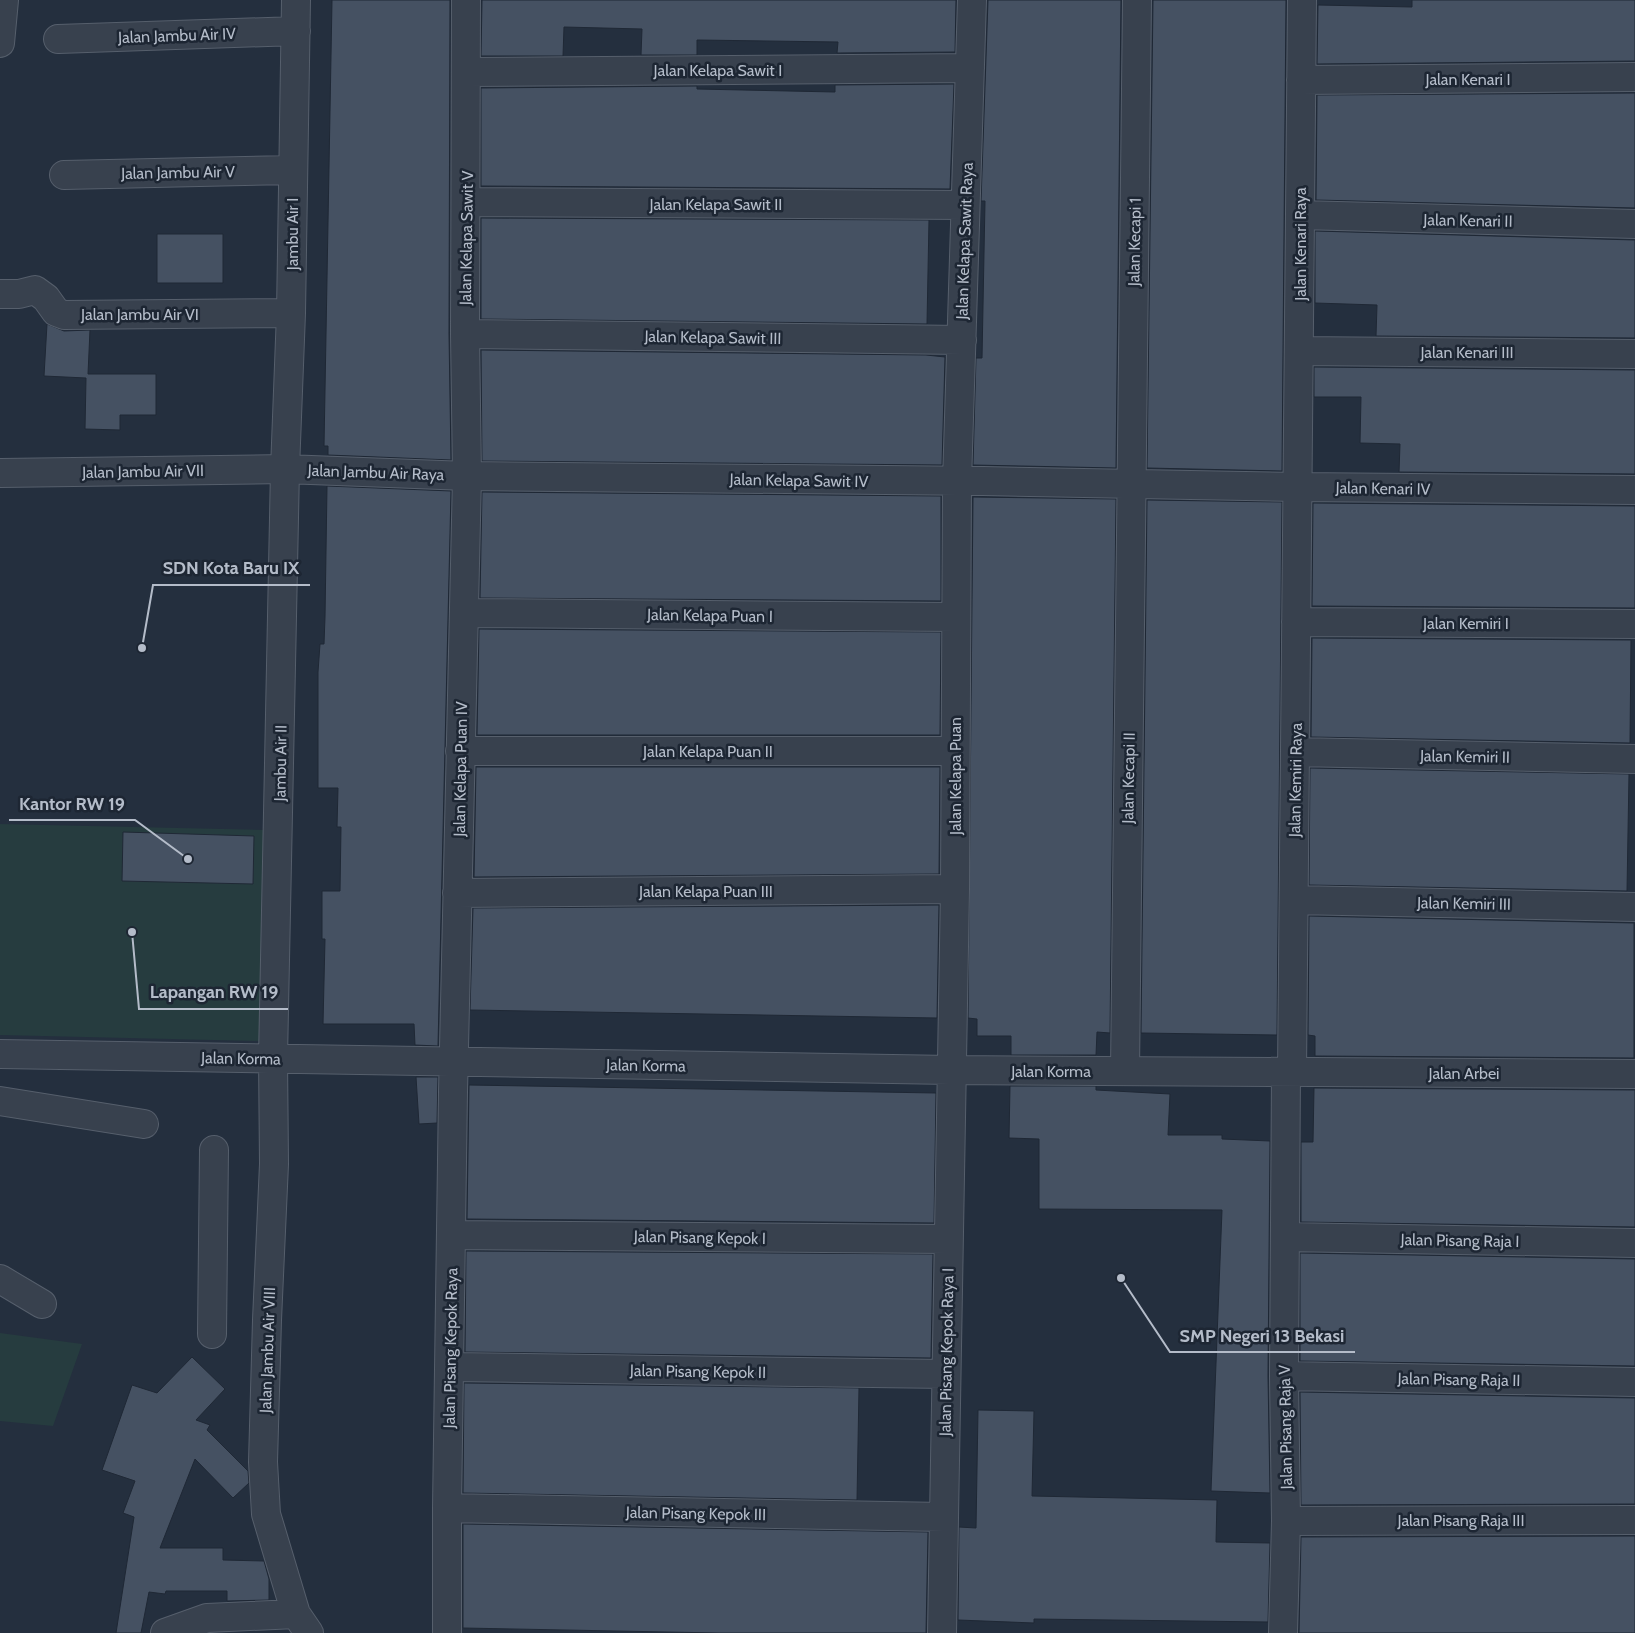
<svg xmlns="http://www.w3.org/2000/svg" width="1635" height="1633" font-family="Cabin,sans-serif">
	<rect width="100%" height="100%" fill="#242f3e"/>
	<path fill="#263c3f" d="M 0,824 L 266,830 L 260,1041 L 0,1035 Z
		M 0,1333 L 82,1344 L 53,1426 L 0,1421 Z"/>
	<path fill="#455162" stroke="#1f2835" d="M 332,0 L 450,0 L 449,334 L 451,460 L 328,455 L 328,446 L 324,446 Z
		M 482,0 L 956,0 L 955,52 L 837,53 L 838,42 L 697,40 L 697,55 L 641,55 L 642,29 L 564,27 L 563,56 L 481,56 Z
		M 988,0 L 1121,0 L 1116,468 L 973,465 L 976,358 L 982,358 L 985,201 L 981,201 Z
		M 1153,0 L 1286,0 L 1282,471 L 1147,468 Z
		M 1412,0 L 1635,0 L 1635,61 L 1317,64 L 1318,5 L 1412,7 Z
		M 954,84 L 950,189 L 481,186 L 481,88 L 697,86 L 697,89 L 835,92 L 835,85 Z
		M 1635,93 L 1635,208 L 1316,200 L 1317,95 Z
		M 481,218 L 929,220 L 927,324 L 481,319 Z
		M 1315,231 L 1635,240 L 1635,338 L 1376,336 L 1377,305 L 1315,303 Z
		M 157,234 L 223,234 L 223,283 L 157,283 Z
		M 47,324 L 64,331 L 90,330 L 88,374 L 156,374 L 156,415 L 120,415 L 120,430 L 85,429 L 86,378 L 44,376 Z
		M 481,350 L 926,355 L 945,357 L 942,465 L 482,461 Z
		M 1314,367 L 1635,370 L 1635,474 L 1399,472 L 1400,444 L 1360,443 L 1361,397 L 1314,397 Z
		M 327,486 L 451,491 L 438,1046 L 415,1045 L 414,1024 L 323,1024 L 325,939 L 322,939 L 322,891 L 340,891 L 341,827 L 337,827 L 338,788 L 318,788 L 318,672 L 320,644 L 324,644 L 325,617 Z
		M 482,492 L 941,496 L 941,601 L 480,598 Z
		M 973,497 L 1116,499 L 1110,1033 L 1097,1032 L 1096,1055 L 1011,1055 L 1011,1036 L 977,1036 L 977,1019 L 968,1018 Z
		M 1147,500 L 1282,502 L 1277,1035 L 1141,1033 Z
		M 1313,503 L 1635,506 L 1635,608 L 1312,606 Z
		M 479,629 L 941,632 L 940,735 L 477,735 Z
		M 1312,638 L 1631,640 L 1630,743 L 1311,737 Z
		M 476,767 L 940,767 L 939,874 L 474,877 Z
		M 1310,768 L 1629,774 L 1627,891 L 1309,885 Z
		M 123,832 L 254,836 L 253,884 L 122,881 Z
		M 939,905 L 937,1018 L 470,1010 L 473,908 Z
		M 1309,916 L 1634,923 L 1634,1058 L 1315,1056 L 1315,1036 L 1308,1035 Z
		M 416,1077 L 438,1077 L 437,1123 L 419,1124 Z
		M 469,1085 L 936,1093 L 934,1223 L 467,1219 Z
		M 1010,1086 L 1096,1086 L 1096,1090 L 1170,1094 L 1168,1135 L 1222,1135 L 1222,1139 L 1270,1141 L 1268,1376 L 1270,1493 L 1211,1491 L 1222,1210 L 1039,1209 L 1039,1139 L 1009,1138 Z
		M 1314,1088 L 1635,1090 L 1635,1227 L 1301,1222 L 1301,1142 L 1313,1142 Z
		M 466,1251 L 933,1254 L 931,1358 L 465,1352 Z
		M 1300,1253 L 1635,1259 L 1635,1366 L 1300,1361 Z
		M 192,1357 L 225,1389 L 196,1420 L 210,1425 L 207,1430 L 248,1471 L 249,1483 L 233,1498 L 195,1459 L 160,1548 L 223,1548 L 223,1560 L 264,1561 L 269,1579 L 269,1600 L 227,1601 L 227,1591 L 166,1591 L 165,1594 L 149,1592 L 141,1633 L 116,1633 L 134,1517 L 123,1513 L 135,1481 L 102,1470 L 132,1385 L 157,1393 Z
		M 464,1383 L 859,1388 L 857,1500 L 463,1493 Z
		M 1300,1392 L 1635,1398 L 1635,1504 L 1301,1505 Z
		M 978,1410 L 1034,1411 L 1032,1496 L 1217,1500 L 1216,1542 L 1270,1543 L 1268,1622 L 1034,1619 L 1034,1623 L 958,1620 L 959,1527 L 976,1528 Z
		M 463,1524 L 928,1532 L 926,1633 L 719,1633 L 463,1628 Z
		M 1635,1536 L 1635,1633 L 1299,1633 L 1301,1537 Z"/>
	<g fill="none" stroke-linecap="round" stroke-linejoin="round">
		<defs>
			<path id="minor" d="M 296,0 L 291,313 L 285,469 L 273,1058 L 274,1164 L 267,1320 L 263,1462 L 266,1514 L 296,1614 L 309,1633
				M 58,39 L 296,31
				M 0,43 L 4,0
				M 467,72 L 970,68
				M 1301,80 L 1635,77
				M 64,175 L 292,170
				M 466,202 L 965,205
				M 1300,215 L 1635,224
				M 0,294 L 19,294 L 35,290 L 46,298 L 56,312 L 64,315 L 291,313
				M 465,334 L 962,340
				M 1299,351 L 1635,354
				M 1,473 L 285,469 L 467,476 L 983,481 L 1298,487 L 1635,490
				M 464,613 L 956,617
				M 1296,622 L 1635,624
				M 460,751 L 955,751
				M 1295,752 L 1635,759
				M 457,893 L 955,889
				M 1294,900 L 1635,907
				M 0,1054 L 950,1070 L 1635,1074
				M 1125,1071 L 1137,0
				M 1292,1072 L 1302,0
				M 0,1101 L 144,1124
				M 452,1235 L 948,1239
				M 1285,1237 L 1635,1243
				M 0,1279 L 42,1304
				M 212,1334 L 214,1150
				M 450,1367 L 946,1374
				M 1284,1376 L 1635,1382
				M 447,1508 L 944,1517
				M 1286,1521 L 1635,1520
				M 165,1633 L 207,1618 L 296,1614
				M 447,1633 L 447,1508 L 453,1092 L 467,476 L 465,334 L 466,0
				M 942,1633 L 955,889 L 957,482 L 972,0
				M 1283,1633 L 1286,1521 L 1284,1376 L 1286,1072"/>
		</defs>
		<use href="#minor" stroke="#565f6c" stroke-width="30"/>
		<use href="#minor" stroke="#38414e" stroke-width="28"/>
	</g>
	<g text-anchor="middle" stroke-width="5" stroke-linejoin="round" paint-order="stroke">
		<g font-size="16" fill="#b4bcc9" stroke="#1d2633">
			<text transform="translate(177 35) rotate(-2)" y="6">Jalan Jambu Air IV</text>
			<text x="718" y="76">Jalan Kelapa Sawit I</text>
			<text x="1468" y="85">Jalan Kenari I</text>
			<text transform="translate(178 172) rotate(-1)" y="6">Jalan Jambu Air V</text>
			<text x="716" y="210">Jalan Kelapa Sawit II</text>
			<text transform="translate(1468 220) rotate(1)" y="6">Jalan Kenari II</text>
			<text transform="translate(292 234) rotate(-90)" y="6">Jambu Air I</text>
			<text transform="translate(466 238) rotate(-89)" y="6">Jalan Kelapa Sawit V</text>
			<text transform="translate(964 241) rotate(-88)" y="6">Jalan Kelapa Sawit Raya</text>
			<text transform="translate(1134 242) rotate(-89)" y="6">Jalan Kecapi 1</text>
			<text transform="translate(1300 244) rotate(-90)" y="6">Jalan Kenari Raya</text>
			<text x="140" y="320">Jalan Jambu Air VI</text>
			<text transform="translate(713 337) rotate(1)" y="6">Jalan Kelapa Sawit III</text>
			<text x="1467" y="358">Jalan Kenari III</text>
			<text transform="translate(143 471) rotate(-1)" y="6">Jalan Jambu Air VII</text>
			<text transform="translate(376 472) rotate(2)" y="6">Jalan Jambu Air Raya</text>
			<text transform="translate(799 480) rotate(1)" y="6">Jalan Kelapa Sawit IV</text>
			<text transform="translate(1383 488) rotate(1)" y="6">Jalan Kenari IV</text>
			<text transform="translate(710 615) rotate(1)" y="6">Jalan Kelapa Puan I</text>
			<text x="1466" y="629">Jalan Kemiri I</text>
			<text x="708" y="757">Jalan Kelapa Puan II</text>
			<text transform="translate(1465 756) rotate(1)" y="6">Jalan Kemiri II</text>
			<text transform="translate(280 763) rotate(-89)" y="6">Jambu Air II</text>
			<text transform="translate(460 769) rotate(-89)" y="6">Jalan Kelapa Puan IV</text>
			<text transform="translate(955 776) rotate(-90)" y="6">Jalan Kelapa Puan</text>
			<text transform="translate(1128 778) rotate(-89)" y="6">Jalan Kecapi II</text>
			<text transform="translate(1295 780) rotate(-89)" y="6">Jalan Kemiri Raya</text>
			<text x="706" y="897">Jalan Kelapa Puan III</text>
			<text transform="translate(1464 903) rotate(1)" y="6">Jalan Kemiri III</text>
			<text transform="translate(241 1058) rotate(1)" y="6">Jalan Korma</text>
			<text transform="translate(646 1065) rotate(1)" y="6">Jalan Korma</text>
			<text x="1051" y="1077">Jalan Korma</text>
			<text x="1464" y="1079">Jalan Arbei</text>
			<text transform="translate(700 1237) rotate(1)" y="6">Jalan Pisang Kepok I</text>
			<text transform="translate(1460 1240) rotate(1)" y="6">Jalan Pisang Raja I</text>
			<text transform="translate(450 1348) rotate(-89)" y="6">Jalan Pisang Kepok Raya</text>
			<text transform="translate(267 1350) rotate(-88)" y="6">Jalan Jambu Air VIII</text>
			<text transform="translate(946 1352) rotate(-89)" y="6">Jalan Pisang Kepok Raya I</text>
			<text transform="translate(698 1371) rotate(1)" y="6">Jalan Pisang Kepok II</text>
			<text transform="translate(1459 1379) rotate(1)" y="6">Jalan Pisang Raja II</text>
			<text transform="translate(1285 1427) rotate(-91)" y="6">Jalan Pisang Raja V</text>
			<text transform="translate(696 1513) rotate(1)" y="6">Jalan Pisang Kepok III</text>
			<text x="1461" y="1526">Jalan Pisang Raja III</text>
		</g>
	</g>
	<path fill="none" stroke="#b4bcc9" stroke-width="2" d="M142 648L153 585H310M188 859L135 820H9M132 932L139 1009H288M1121 1278L1170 1352H1355"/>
	<g fill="#b4bcc9" stroke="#1d2633" stroke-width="2">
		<circle cx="142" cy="648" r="5"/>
		<circle cx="188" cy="859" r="5"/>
		<circle cx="132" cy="932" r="5"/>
		<circle cx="1121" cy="1278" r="5"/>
	</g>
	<g font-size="18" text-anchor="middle" font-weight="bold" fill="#b4bcc9" stroke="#1d2633" stroke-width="5" stroke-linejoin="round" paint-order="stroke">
		<text x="231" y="574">SDN Kota Baru IX</text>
		<text x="72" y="810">Kantor RW 19</text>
		<text x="214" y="998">Lapangan RW 19</text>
		<text x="1262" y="1342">SMP Negeri 13 Bekasi</text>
	</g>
</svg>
